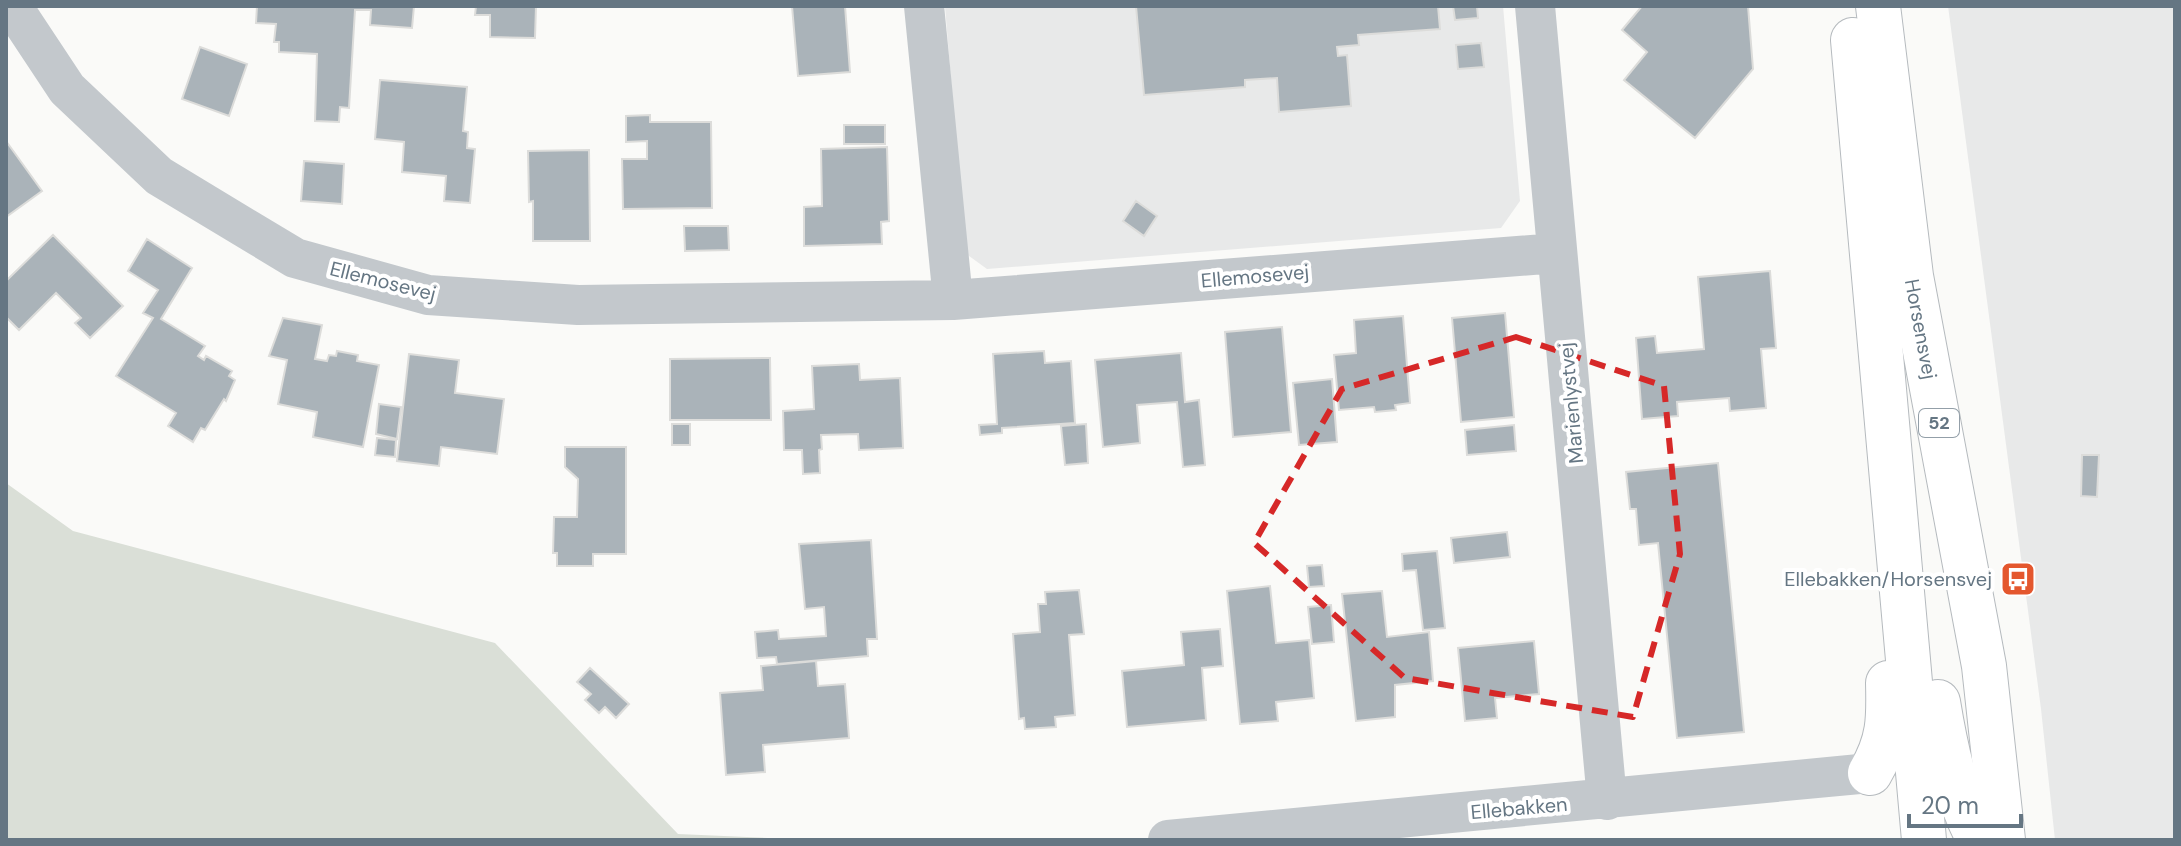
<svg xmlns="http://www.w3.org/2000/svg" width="2181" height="846" font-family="'DM Sans',sans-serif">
	<rect width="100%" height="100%" fill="#fafaf8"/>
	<path fill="#e8e9e9" d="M 945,6 L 1503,6 L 1520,201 L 1501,228 L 987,269 L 965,253 Z
		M 1948,6 L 2175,6 L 2175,840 L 2055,840 L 2041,709 Z"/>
	<path fill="#dadfd7" d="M 6,483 L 73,531 L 495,643 L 678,834 L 812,840 L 6,840 Z"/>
	<path fill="#aab3b9" stroke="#dcdcda" stroke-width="2" d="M 257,6 L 414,6 L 412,28 L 370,25 L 371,10 L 355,10 L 349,108 L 340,107 L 339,122 L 315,121 L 317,54 L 279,52 L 279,42 L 274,42 L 276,24 L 256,23 Z
		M 476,6 L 536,6 L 535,38 L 490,37 L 490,15 L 475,15 Z
		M 792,6 L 845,6 L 850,72 L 798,76 Z
		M 1136,6 L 1438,6 L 1440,29 L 1358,35 L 1359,45 L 1337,47 L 1338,56 L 1347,55 L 1351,106 L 1279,112 L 1277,78 L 1245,80 L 1245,87 L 1144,95 Z
		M 1453,6 L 1477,6 L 1478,18 L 1455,20 Z
		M 1642,6 L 1748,6 L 1753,69 L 1695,138 L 1624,80 L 1647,52 L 1622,30 Z
		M 1481,43 L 1484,67 L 1458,69 L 1456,45 Z
		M 200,47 L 247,64 L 229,116 L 182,99 Z
		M 380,80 L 467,87 L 463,131 L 468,132 L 467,148 L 475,149 L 470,203 L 444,201 L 446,176 L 402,172 L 404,142 L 375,139 Z
		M 650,115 L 650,122 L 711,122 L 712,208 L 623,209 L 622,159 L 647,159 L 647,141 L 626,142 L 626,116 Z
		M 844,125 L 885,125 L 885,144 L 844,144 Z
		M 6,141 L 42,191 L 6,217 Z
		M 887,147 L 889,221 L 881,222 L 882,244 L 804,246 L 804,207 L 822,206 L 821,149 Z
		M 589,150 L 590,241 L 533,241 L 533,201 L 529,202 L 528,151 Z
		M 304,161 L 344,164 L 342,204 L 301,201 Z
		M 1136,201 L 1157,216 L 1144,236 L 1123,221 Z
		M 684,226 L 728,226 L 729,250 L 685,251 Z
		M 53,235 L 123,306 L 90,338 L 75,323 L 81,318 L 56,293 L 19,330 L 6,317 L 6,281 Z
		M 147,239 L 192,268 L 161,319 L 205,346 L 198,356 L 204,360 L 206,356 L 232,371 L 229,376 L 235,380 L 226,401 L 224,399 L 205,430 L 201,428 L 193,442 L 168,426 L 176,413 L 116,376 L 153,318 L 143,313 L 158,290 L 128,271 Z
		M 1770,271 L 1776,348 L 1761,349 L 1766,408 L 1730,411 L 1729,398 L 1677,402 L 1678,416 L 1642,419 L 1636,338 L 1655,336 L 1657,353 L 1704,349 L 1698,277 Z
		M 1505,313 L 1514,417 L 1461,422 L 1452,318 Z
		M 1403,316 L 1410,403 L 1395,405 L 1396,410 L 1375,412 L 1374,407 L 1339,410 L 1334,355 L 1356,353 L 1354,320 Z
		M 283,318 L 322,325 L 315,359 L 327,361 L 329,355 L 336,356 L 337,351 L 358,355 L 357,361 L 379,365 L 363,447 L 313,437 L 317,412 L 278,404 L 287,360 L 269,356 Z
		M 1282,327 L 1291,432 L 1233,437 L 1225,332 Z
		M 1044,351 L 1045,363 L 1071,361 L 1075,423 L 1002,428 L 1002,433 L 980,435 L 979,425 L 997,424 L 993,354 Z
		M 1181,353 L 1185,402 L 1199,400 L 1205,465 L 1183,467 L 1177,402 L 1137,405 L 1140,443 L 1103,447 L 1095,360 Z
		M 409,354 L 459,360 L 455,393 L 504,399 L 497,454 L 441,447 L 439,466 L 397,461 Z
		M 770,358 L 771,420 L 670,420 L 670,359 Z
		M 859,364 L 860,380 L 900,378 L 903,448 L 859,450 L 858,434 L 821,435 L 822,449 L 819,450 L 820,473 L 803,474 L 802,450 L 784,450 L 783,411 L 814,409 L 812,366 Z
		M 1332,379 L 1337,442 L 1299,445 L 1293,383 Z
		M 379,404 L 401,407 L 397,439 L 376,434 Z
		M 672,424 L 690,424 L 690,445 L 672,445 Z
		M 1086,424 L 1088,463 L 1065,465 L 1061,426 Z
		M 1514,425 L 1516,451 L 1467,455 L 1465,430 Z
		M 377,438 L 396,440 L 395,457 L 375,455 Z
		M 565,447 L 626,447 L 626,554 L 593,554 L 593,566 L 557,566 L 557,553 L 553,553 L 554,517 L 577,517 L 578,479 L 565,467 Z
		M 2082,455 L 2099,455 L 2097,497 L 2081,496 Z
		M 1718,463 L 1744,732 L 1677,738 L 1658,543 L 1639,545 L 1636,509 L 1630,509 L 1626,472 Z
		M 1507,532 L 1510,557 L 1454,563 L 1451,538 Z
		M 871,540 L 877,639 L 867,639 L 868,656 L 777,664 L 776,657 L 757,658 L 755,632 L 778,630 L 779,639 L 826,636 L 824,607 L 805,609 L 799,544 Z
		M 1437,551 L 1445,628 L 1423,630 L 1416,570 L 1403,571 L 1402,554 Z
		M 1322,565 L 1324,586 L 1309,587 L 1307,566 Z
		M 1270,586 L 1276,643 L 1309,640 L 1314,698 L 1276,702 L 1278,721 L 1240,724 L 1227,591 Z
		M 1079,590 L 1084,634 L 1069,635 L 1075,715 L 1055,717 L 1056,727 L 1025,729 L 1024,718 L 1019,719 L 1013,634 L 1040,632 L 1038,604 L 1046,604 L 1045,592 Z
		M 1382,591 L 1387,637 L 1429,632 L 1433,681 L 1395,685 L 1395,717 L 1356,721 L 1342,594 Z
		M 1331,605 L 1334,642 L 1312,644 L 1308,607 Z
		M 1220,629 L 1223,666 L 1202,668 L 1206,720 L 1127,727 L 1122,671 L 1184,665 L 1181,632 Z
		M 1534,641 L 1539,694 L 1495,698 L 1497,718 L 1465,721 L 1458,648 Z
		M 816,661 L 818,686 L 845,684 L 849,738 L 763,745 L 765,772 L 726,775 L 720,693 L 763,690 L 761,666 Z
		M 590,668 L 629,704 L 616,718 L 605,707 L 599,713 L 585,700 L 591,694 L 577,682 Z"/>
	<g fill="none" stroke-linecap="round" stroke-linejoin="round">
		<defs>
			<g id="primary">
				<path id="s1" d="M 1878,6 L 1911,276 L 1984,666 L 2003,840"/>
				<path d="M 1853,40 L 1924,840"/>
				<path d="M 1938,702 C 1946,751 1956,796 1979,840"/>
				<path d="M 1870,773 C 1889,741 1889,719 1888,683"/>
			</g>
		</defs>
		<use href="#primary" stroke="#b5babe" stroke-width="46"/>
		<path stroke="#c3c8cc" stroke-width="40" d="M 12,6 L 67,89 L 159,176 L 295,258 L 428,295 L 578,305 L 953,300 L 1557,253
			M 924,6 L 953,300
			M 1535,6 L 1607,800
			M 1168,840 L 1870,773"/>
		<use href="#primary" stroke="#fff" stroke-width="44"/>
	</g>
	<path fill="none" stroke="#d62828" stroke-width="6" stroke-dasharray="16 10" stroke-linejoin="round" d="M 1516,337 L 1664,386 L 1680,554 L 1633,717 L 1405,678 L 1254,543 L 1342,389 Z"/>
	<defs>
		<symbol id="bus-square" viewBox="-11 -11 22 22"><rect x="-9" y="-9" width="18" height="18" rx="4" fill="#e4572e" stroke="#fff"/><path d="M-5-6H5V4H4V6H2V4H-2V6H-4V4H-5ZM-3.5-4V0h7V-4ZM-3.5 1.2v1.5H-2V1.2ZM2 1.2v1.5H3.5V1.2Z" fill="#fff"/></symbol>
	</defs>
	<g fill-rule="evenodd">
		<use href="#bus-square" x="1998" y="559" width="40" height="40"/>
	</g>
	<g text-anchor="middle" stroke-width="8" stroke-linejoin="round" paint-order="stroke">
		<rect fill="#fff" stroke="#939fa8" stroke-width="2" x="1919" y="409" width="40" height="28" rx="6"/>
		<g font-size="18" font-weight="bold" fill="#657683">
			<text x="1939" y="429">52</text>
		</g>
		<g font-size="20" fill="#657683" stroke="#fff">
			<text transform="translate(1255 276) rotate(-5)" y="7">Ellemosevej</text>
			<text transform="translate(383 281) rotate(14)" y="7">Ellemosevej</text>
			<text dy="7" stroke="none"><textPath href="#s1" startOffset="326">Horsensvej</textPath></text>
			<text transform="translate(1571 403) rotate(-95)" y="7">Marienlystvej</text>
			<text transform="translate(1519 808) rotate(-5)" y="7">Ellebakken</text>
		</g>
		<g font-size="20" fill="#657683" stroke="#fff" text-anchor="end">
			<text x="1992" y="586">Ellebakken/Horsensvej</text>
		</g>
	</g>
	<rect width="2181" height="846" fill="none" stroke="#657683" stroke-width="16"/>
	<path d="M1909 814v12h112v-12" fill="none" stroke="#657683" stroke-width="4"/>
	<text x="1921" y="814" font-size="24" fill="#657683" stroke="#ffffff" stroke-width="6" paint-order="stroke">20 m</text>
</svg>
